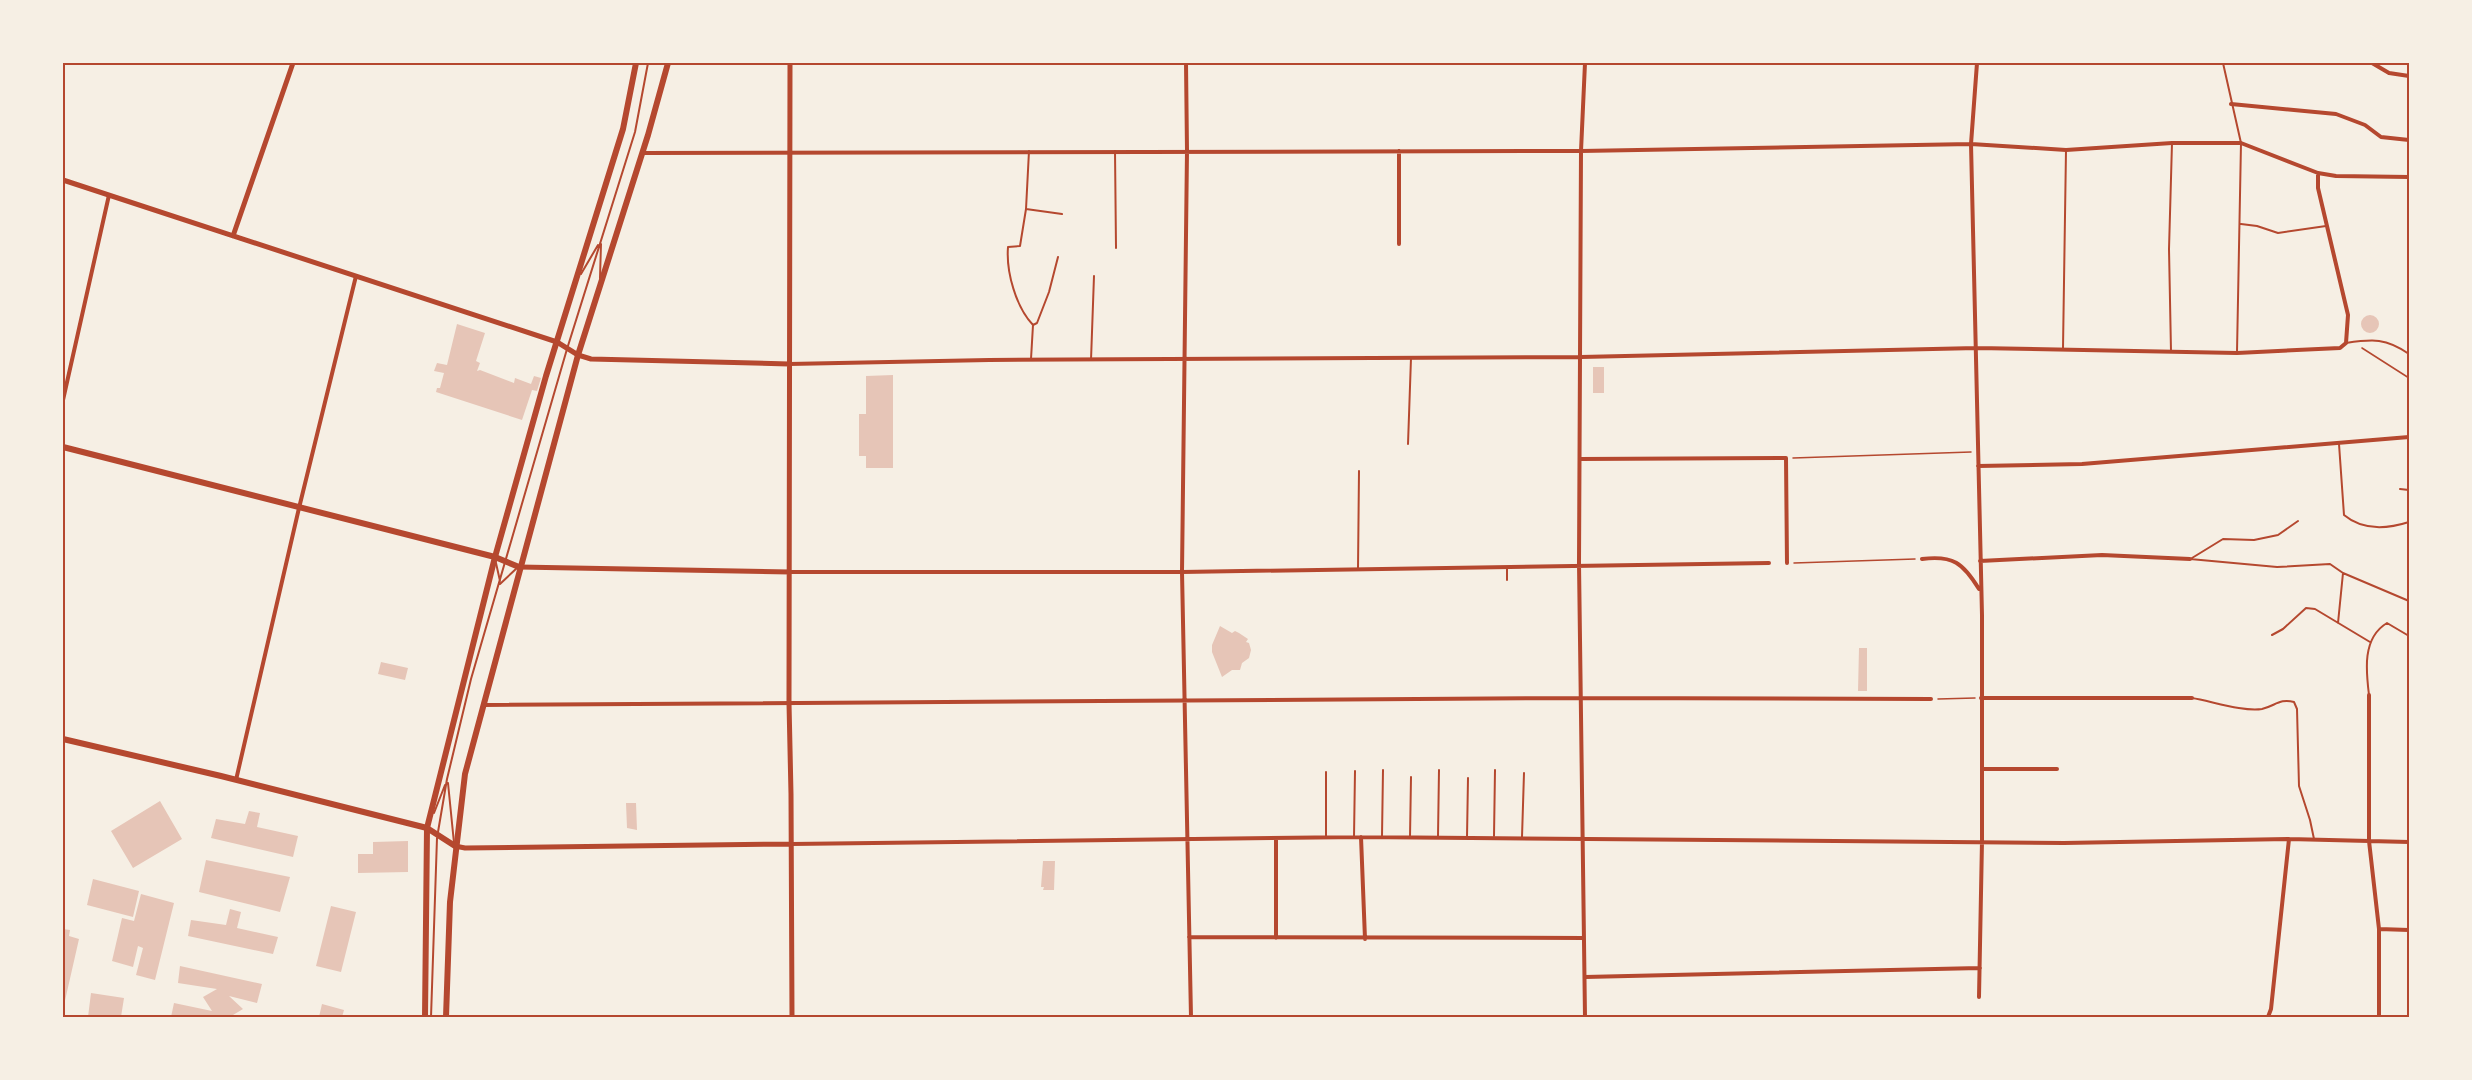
<svg xmlns="http://www.w3.org/2000/svg" width="2472" height="1080" font-family="Montserrat,sans-serif">
	<rect width="100%" height="100%" fill="#f6efe4"/>
	<path fill="#e6c5b7" d="M2361 324a9 9 0 1 1 18 0a9 9 0 1 1-18 0Z
		M 457,324 L 485,333 L 476,361 L 480,363 L 477,371 L 480,370 L 514,383 L 515,378 L 531,384 L 534,376 L 541,378 L 537,391 L 532,390 L 522,420 L 436,392 L 437,388 L 440,388 L 444,373 L 434,371 L 437,363 L 447,365 Z
		M 1593,367 L 1604,367 L 1604,393 L 1593,393 Z
		M 893,375 L 893,468 L 866,468 L 866,456 L 859,456 L 859,414 L 866,414 L 866,376 Z
		M 1220,626 L 1232,633 L 1235,631 L 1239,633 L 1248,639 L 1246,642 L 1249,643 L 1251,650 L 1249,658 L 1242,663 L 1240,670 L 1232,670 L 1222,677 L 1212,652 L 1212,645 Z
		M 1859,648 L 1867,648 L 1867,691 L 1858,691 Z
		M 381,662 L 408,668 L 405,680 L 378,674 Z
		M 160,801 L 182,839 L 133,868 L 111,831 Z
		M 626,803 L 636,803 L 637,830 L 627,828 Z
		M 249,811 L 260,813 L 257,827 L 298,836 L 293,857 L 211,838 L 216,819 L 245,824 Z
		M 408,841 L 408,872 L 358,873 L 358,854 L 373,854 L 373,842 Z
		M 206,860 L 290,877 L 280,912 L 199,892 Z
		M 1043,861 L 1055,861 L 1054,890 L 1043,890 L 1044,887 L 1041,887 Z
		M 93,879 L 139,891 L 133,917 L 87,905 Z
		M 141,894 L 174,903 L 155,980 L 136,975 L 143,948 L 138,946 L 133,967 L 112,961 L 122,918 L 134,921 Z
		M 331,906 L 356,912 L 341,972 L 316,966 Z
		M 230,909 L 241,912 L 237,928 L 278,937 L 273,954 L 188,936 L 191,920 L 226,925 Z
		M 63,929 L 70,930 L 69,936 L 79,939 L 64,1005 Z
		M 180,966 L 262,984 L 257,1003 L 229,996 L 243,1009 L 233,1015 L 238,1017 L 171,1017 L 174,1003 L 212,1011 L 203,997 L 217,989 L 178,983 Z
		M 91,993 L 124,998 L 121,1017 L 88,1017 Z
		M 322,1004 L 344,1010 L 342,1017 L 319,1017 Z"/>
	<g fill="none" stroke-linecap="round" stroke-linejoin="round">
		<path stroke="#b5482f" stroke-width="1.5" d="M 2362,348 L 2409,378
			M 1793,458 L 1971,452
			M 1794,563 L 1915,559
			M 1938,699 L 1975,698"/>
		<path stroke="#b5482f" stroke-width="2" d="M 2223,63 L 2241,143 L 2237,352
			M 1029,151 L 1026,209 L 1020,246 L 1008,247 C 1006,272 1016,307 1033,325
			M 1115,151 L 1116,248
			M 1026,209 L 1062,214
			M 2241,224 L 2257,226 L 2278,233 L 2326,226
			M 581,274 L 598,245
			M 600,278 L 601,244
			M 2346,343 C 2373,339 2386,338 2409,354
			M 2063,348 L 2066,150
			M 2171,351 L 2169,249 L 2172,143
			M 1031,359 L 1033,325 L 1037,323 L 1049,292 L 1058,257
			M 1091,360 L 1094,276
			M 1408,444 L 1411,358
			M 2339,444 L 2344,515 C 2363,531 2387,529 2409,522
			M 2400,489 L 2409,490
			M 2192,558 L 2223,539 L 2254,540 L 2278,535 L 2298,521
			M 2190,559 L 2277,567 L 2330,564 L 2343,573 L 2409,601
			M 496,563 L 500,581
			M 1358,569 L 1359,471
			M 1507,580 L 1507,567
			M 500,584 L 518,567
			M 2338,623 L 2343,573
			M 2272,635 L 2283,629 L 2306,608 L 2315,609 L 2370,642
			M 2369,695 C 2366,671 2362,638 2387,623 L 2409,636
			M 2192,698 C 2211,701 2243,712 2262,709 C 2275,706 2280,698 2294,702 L 2297,709 L 2299,786 L 2310,820 L 2314,839
			M 1326,772 L 1326,838
			M 448,783 L 454,843
			M 434,813 L 445,785
			M 438,832 L 447,779 L 471,679 L 567,349 L 635,132 L 648,63
			M 1382,836 L 1383,770
			M 1438,836 L 1439,770
			M 1494,836 L 1495,770
			M 1354,837 L 1355,771
			M 1410,837 L 1411,777
			M 1467,837 L 1468,778
			M 1522,837 L 1524,773
			M 431,1017 L 437,838"/>
		<path stroke="#b5482f" stroke-width="4" d="M 1186,63 L 1187,151 L 1182,572 L 1191,1017
			M 1977,63 L 1971,144 L 1982,615 L 1982,841 L 1979,997
			M 2372,63 L 2389,73 L 2409,76
			M 2231,104 L 2336,114 L 2365,125 L 2381,137 L 2409,140
			M 1399,151 L 1399,244
			M 643,153 L 1581,151 L 1971,144 L 2066,150 L 2172,143 L 2241,143 L 2318,173 L 2336,176 L 2409,177
			M 789,364 L 989,360 L 1581,357 L 1977,348 L 2237,353 L 2340,348 L 2346,343 L 2348,315 L 2318,188 L 2318,173
			M 63,400 L 109,195
			M 1580,459 L 1786,458 L 1787,563
			M 1978,466 L 2082,464 L 2409,437
			M 1922,559 C 1953,555 1963,563 1979,589
			M 1980,561 L 2102,555 L 2190,559
			M 790,572 L 1182,572 L 1769,563
			M 2369,695 L 2369,841 L 2379,929 L 2379,1017
			M 1981,698 L 2192,698
			M 483,705 L 1579,698 L 1931,699
			M 1982,769 L 2057,769
			M 236,780 L 299,508 L 356,276
			M 1361,837 L 1365,939
			M 791,844 L 1361,837 L 2064,843 L 2289,839 L 2409,842
			M 2379,929 L 2409,930
			M 1189,937 L 1584,938
			M 1276,938 L 1276,839
			M 1585,977 L 1980,968
			M 1585,1017 L 1579,564 L 1581,151 L 1585,63
			M 2268,1017 L 2271,1009 L 2289,839"/>
		<path stroke="#b5482f" stroke-width="5" d="M 790,63 L 789,703 L 791,794 L 792,1017
			M 63,180 L 557,342 L 578,355 L 591,359 L 789,364
			M 233,236 L 293,63
			M 519,567 L 790,572
			M 455,846 L 465,848 L 791,844"/>
		<path stroke="#b5482f" stroke-width="6" d="M 63,447 L 495,557 L 519,567
			M 63,739 L 221,776 L 427,828 L 455,846"/>
		<path stroke="#b5482f" stroke-width="6" d="M 425,1017 L 427,828 L 495,557 L 546,376 L 623,129 L 636,63
			M 446,1017 L 450,902 L 465,774 L 578,355 L 648,135 L 668,63"/>
	</g>
	<rect width="2472" height="1080" fill="none" stroke="#f6efe4" stroke-width="129"/>
	<rect x="64" y="64" width="2344" height="952" fill="none" stroke="#b5482f" stroke-width="2"/>
</svg>
